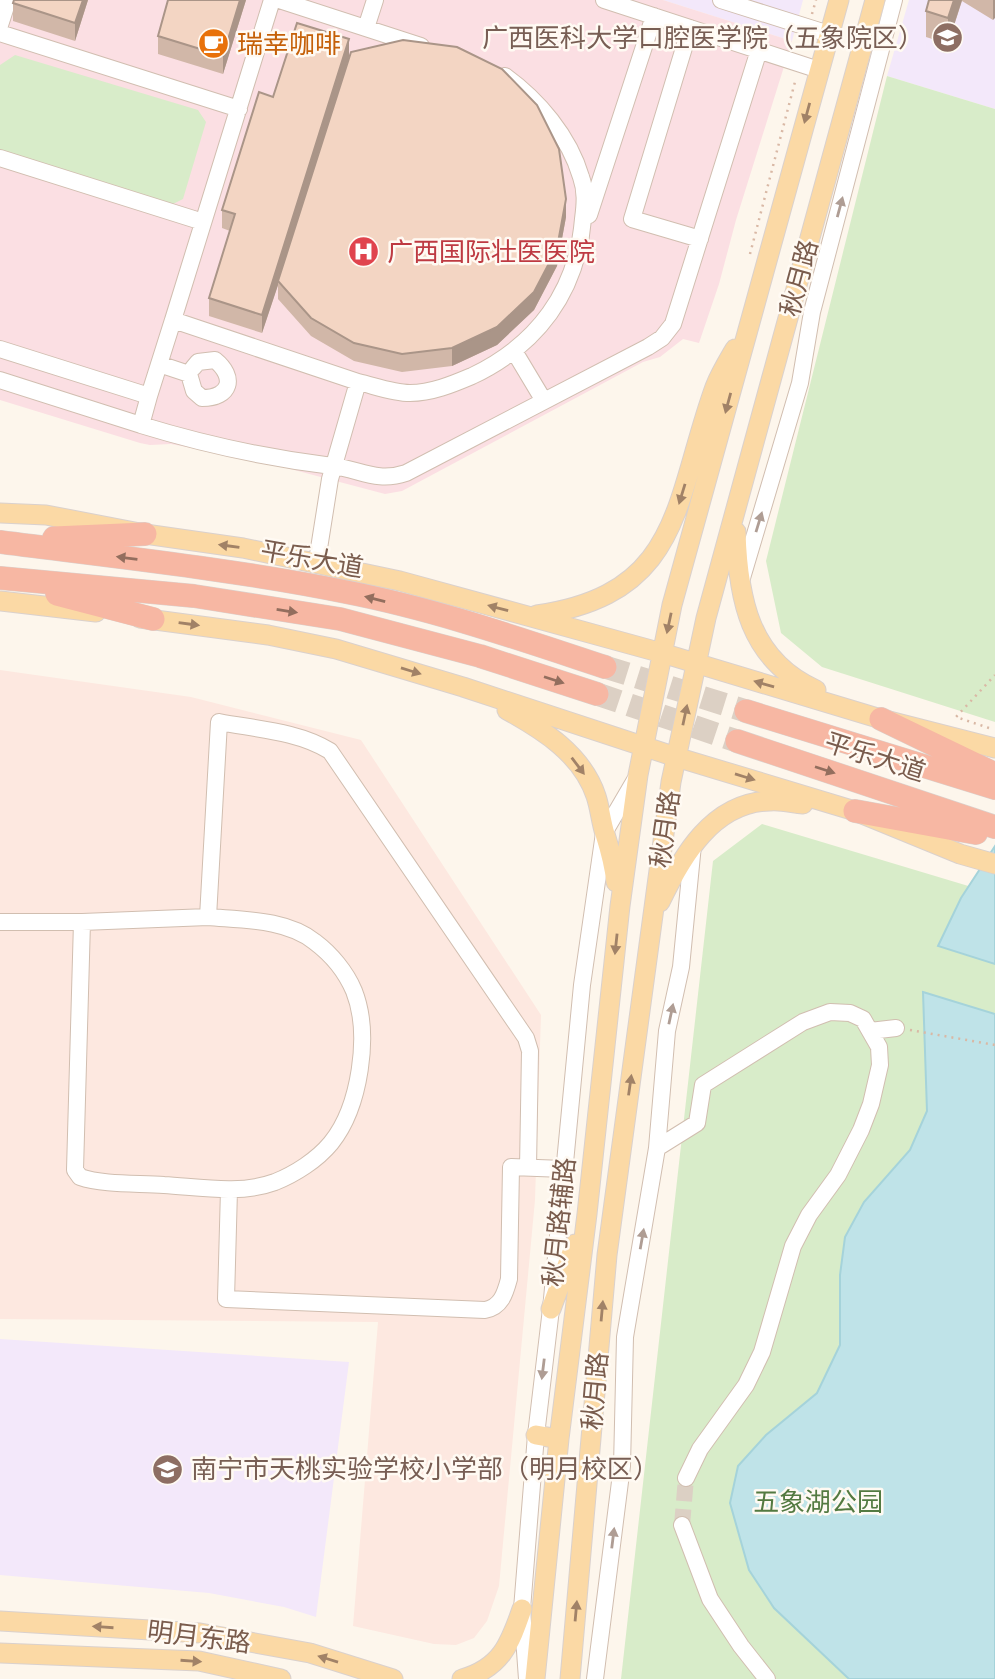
<svg xmlns="http://www.w3.org/2000/svg" width="995" height="1679" font-family="Jost,'Noto Sans SC',sans-serif">
	<rect width="100%" height="100%" fill="#fdf6ec"/>
	<path fill="#fde8e0" d="M 0,670 L 191,697 L 361,740 L 541,1015 L 535,1200 L 499,1586 L 487,1621 L 474,1638 L 456,1645 L 434,1644 L 353,1626 L 378,1322 L 0,1319 Z"/>
	<path fill="#f3e8fa" d="M 663,0 L 803,0 L 792,41 Z
		M 909,0 L 995,0 L 995,109 L 887,76 Z
		M 0,1339 L 349,1362 L 316,1617 L 284,1607 L 209,1593 L 0,1575 Z"/>
	<path fill="#fbdfe3" d="M 0,0 L 663,0 L 792,41 L 736,220 L 719,284 L 699,343 L 683,339 L 660,357 L 643,362 L 402,491 L 385,494 L 264,462 L 171,444 L 150,445 L 140,443 L 0,400 Z"/>
	<path fill="#d8ecc9" d="M 15,55 L 198,110 L 206,122 L 183,199 L 169,206 L 0,153 L 0,65 Z
		M 887,76 L 995,109 L 995,722 L 822,667 L 781,633 L 766,561 Z
		M 762,824 L 995,894 L 995,1679 L 621,1679 L 713,861 Z"/>
	<path fill="#bfe3e8" stroke="#a5d3da" stroke-width="2" d="M 995,846 L 995,964 L 938,946 L 961,898 Z
		M 923,992 L 995,1014 L 995,1679 L 849,1679 L 774,1608 L 749,1570 L 730,1503 L 738,1466 L 766,1435 L 817,1393 L 840,1345 L 840,1275 L 845,1237 L 864,1202 L 910,1150 L 927,1111 Z"/>
	<g fill="none" stroke-linecap="round" stroke-linejoin="round">
		<path stroke="#dcd0c4" stroke-width="16" stroke-dasharray="16 8" stroke-linecap="butt" d="M 682,1525 L 686,1478"/>
		<path stroke="#dcd0c4" stroke-width="23" stroke-dasharray="23 11" stroke-linecap="butt" d="M 605,667 L 746,711
			M 597,694 L 737,741"/>
		<defs>
			<path id="minor" d="M 272,0 L 173,320 L 358,382
				M 279,0 L 421,46
				M 604,0 L 819,70
				M 721,0 L 829,34
				M 0,25 L 8,0
				M 366,28 L 375,0
				M 690,28 L 632,219 L 700,239
				M 0,33 L 239,109
				M 0,158 L 203,222
				M 589,215 L 654,16
				M 0,349 L 149,396 L 173,320
				M 514,351 L 544,401
				M 159,364 L 189,374 L 194,391 L 202,398 C 231,398 236,377 215,360 L 198,362 L 193,368
				M 0,380 L 141,425
				M 149,396 L 141,425 C 203,444 267,458 332,466 C 360,469 376,483 406,473 L 648,347 L 662,338 L 673,324 L 759,50
				M 317,561 L 330,479 L 358,382 C 375,386 393,393 410,393 C 432,393 453,384 472,376 C 537,345 577,292 583,219 C 585,204 586,191 581,177 C 569,136 538,100 505,76
				M 742,578 L 800,383 L 812,312 L 894,0
				M 208,917 C 242,920 287,919 315,942 C 331,954 346,972 354,991 C 371,1034 360,1107 331,1143 C 317,1160 295,1174 275,1182 C 240,1195 199,1187 164,1185 C 139,1183 103,1185 80,1177 L 75,1170 L 82,922 Z
				M 208,917 L 219,722 C 255,729 298,731 330,751 L 526,1038 L 530,1051 L 528,1168
				M 0,922 L 82,922
				M 870,1031 L 896,1028
				M 657,1148 L 697,1123 L 703,1085 L 803,1022 L 830,1012 L 850,1013 L 863,1019 L 879,1047 L 880,1065 L 871,1104 L 861,1130 L 838,1175 L 809,1215 L 793,1246 L 762,1352 L 746,1385 L 700,1449 L 686,1478
				M 229,1190 L 226,1299 L 485,1310 C 501,1307 505,1294 509,1279 L 511,1167 L 564,1169
				M 682,1525 L 710,1599 L 741,1646 L 767,1679
				M 527,1679 L 522,1609 L 536,1435 L 551,1309 L 582,985 L 604,833 L 635,780
				M 595,1679 L 622,1466 L 625,1337 L 657,1148 L 667,1031 L 681,967 L 693,845"/>
			<path id="major" d="M 0,513 L 46,515 L 145,534 L 243,548 L 400,581 L 662,653 L 881,719 L 995,748
				M 736,532 C 738,598 749,660 816,690
				M 0,601 L 96,612
				M 537,615 C 683,594 674,500 715,387 C 720,374 728,361 735,349
				M 140,618 L 268,635 L 336,649 L 463,687 L 676,757 L 855,811 L 960,854 L 995,864
				M 507,710 C 543,730 582,754 596,796 C 600,808 601,821 605,834 C 610,850 614,865 616,882
				M 660,902 C 682,856 713,802 770,801 C 781,800 792,803 803,804
				M 551,1309 L 575,1244
				M 536,1435 L 559,1439
				M 0,1621 L 200,1633 L 310,1653 L 393,1679
				M 0,1653 L 199,1661 L 281,1679
				M 462,1679 C 501,1668 510,1644 522,1609
				M 535,1679 L 559,1439 L 587,1214 L 620,906 L 638,775 L 672,605 L 839,0
				M 570,1679 L 607,1255 L 671,782 L 706,618 L 875,0"/>
			<path id="highway" d="M 54,538 L 145,534
				M 0,542 C 115,557 232,569 346,592 C 434,609 520,639 605,667
				M 0,578 L 194,596 L 340,619 L 480,656 L 597,694
				M 57,594 L 153,619
				M 746,711 L 995,788
				M 881,719 L 995,774
				M 737,741 L 995,827
				M 855,811 L 976,833"/>
		</defs>
		<use href="#minor" stroke="#d1beb0" stroke-width="18"/>
		<use href="#major" stroke="#dad1cd" stroke-width="21"/>
		<use href="#highway" stroke="#dad1cd" stroke-width="24"/>
		<path stroke="#d9b8a5" stroke-width="2.5" stroke-dasharray="2 5" stroke-linecap="butt" d="M 812,14 L 816,0
			M 750,254 L 796,78
			M 989,728 L 956,717 L 995,675
			M 910,1030 L 995,1045"/>
		<use href="#minor" stroke="#fff" stroke-width="16"/>
		<use href="#major" stroke="#fbd9a5" stroke-width="19"/>
		<use href="#highway" stroke="#f7b7a3" stroke-width="23"/>
	</g>
	<path fill="#d1b7a8" d="M 88,0 L 75,41 L 13,21 L 13,3 Z
		M 168,0 L 246,0 L 223,74 L 158,54 L 158,36 Z
		M 929,0 L 995,0 L 993,20 L 962,1 L 948,44 L 926,37 L 926,11 Z
		M 349,57 L 566,217 L 557,266 L 534,310 L 497,345 L 452,366 L 402,372 L 354,361 L 311,336 L 278,299 L 278,285 L 262,333 L 209,316 L 209,298 L 230,231 L 222,228 L 222,210 L 273,97 Z"/>
	<path fill="#aa9588" d="M 83,0 L 88,0 L 75,41 L 75,23 Z
		M 240,0 L 246,0 L 223,74 L 223,56 Z
		M 954,0 L 962,0 L 948,44 L 948,18 Z
		M 993,0 L 995,0 L 995,18 L 993,20 Z
		M 349,39 L 349,57 L 278,281 L 278,285 L 262,333 L 262,315 Z
		M 566,199 L 566,217 L 557,266 L 534,310 L 497,345 L 452,366 L 452,348 Z"/>
	<path fill="#f3d5c3" stroke="#aa9588" stroke-width="2" d="M 14,0 L 83,0 L 75,23 L 13,3 Z
		M 168,0 L 240,0 L 223,56 L 158,36 Z
		M 929,0 L 954,0 L 948,18 L 926,11 Z
		M 297,23 L 349,39 L 262,315 L 209,298 L 235,214 L 222,210 L 259,92 L 273,97 Z
		M 403,40 L 457,47 L 502,69 L 537,105 L 559,149 L 566,199 L 557,248 L 534,292 L 497,327 L 452,348 L 402,354 L 354,343 L 311,318 L 278,281 L 351,52 Z"/>
	<defs><path id="oneway-solid" d="M-6-.8H1V-3.2L6.5 0L1 3.2V.8H-6Z" transform="scale(1.75)"/></defs>
	<g fill="#a18267">
		<use href="#oneway-solid" transform="translate(807 113) rotate(105)"/>
		<use href="#oneway-solid" transform="translate(728 403) rotate(105)"/>
		<use href="#oneway-solid" transform="translate(682 494) rotate(107)"/>
		<use href="#oneway-solid" transform="translate(229 546) rotate(-172)"/>
		<use href="#oneway-solid" transform="translate(498 608) rotate(-165)"/>
		<use href="#oneway-solid" transform="translate(669 623) rotate(102)"/>
		<use href="#oneway-solid" transform="translate(189 624) rotate(8)"/>
		<use href="#oneway-solid" transform="translate(411 671) rotate(17)"/>
		<use href="#oneway-solid" transform="translate(764 684) rotate(-164)"/>
		<use href="#oneway-solid" transform="translate(685 715) rotate(-78)"/>
		<use href="#oneway-solid" transform="translate(578 766) rotate(53)"/>
		<use href="#oneway-solid" transform="translate(745 777) rotate(17)"/>
		<use href="#oneway-solid" transform="translate(616 944) rotate(96)"/>
		<use href="#oneway-solid" transform="translate(630 1085) rotate(-82)"/>
		<use href="#oneway-solid" transform="translate(602 1311) rotate(-85)"/>
		<use href="#oneway-solid" transform="translate(576 1611) rotate(-85)"/>
		<use href="#oneway-solid" transform="translate(103 1627) rotate(-176)"/>
		<use href="#oneway-solid" transform="translate(328 1659) rotate(-163)"/>
		<use href="#oneway-solid" transform="translate(191 1661) rotate(4)"/>
	</g>
	<g fill="#af9d94">
		<use href="#oneway-solid" transform="translate(840 207) rotate(-75)"/>
		<use href="#oneway-solid" transform="translate(759 522) rotate(-73)"/>
		<use href="#oneway-solid" transform="translate(671 1014) rotate(-78)"/>
		<use href="#oneway-solid" transform="translate(642 1239) rotate(-80)"/>
		<use href="#oneway-solid" transform="translate(543 1369) rotate(97)"/>
		<use href="#oneway-solid" transform="translate(613 1538) rotate(-83)"/>
	</g>
	<g fill="#936e5e">
		<use href="#oneway-solid" transform="translate(127 558) rotate(-173)"/>
		<use href="#oneway-solid" transform="translate(375 599) rotate(-166)"/>
		<use href="#oneway-solid" transform="translate(287 611) rotate(9)"/>
		<use href="#oneway-solid" transform="translate(554 680) rotate(18)"/>
		<use href="#oneway-solid" transform="translate(825 770) rotate(18)"/>
	</g>
	<defs>
		<symbol id="university-disc" viewBox="-11 -11 22 22"><circle r="9.5" fill="#8d6e63" stroke="#fffaf3"/><path d="M0-5L7-2L0 1L-7-2ZM-4 1L0 2.5L4 1V4Q0 6-4 4Z" fill="#fff"/></symbol>
		<symbol id="cafe-disc" viewBox="-11 -11 22 22"><circle r="9.5" fill="#e8710a" stroke="#fffaf3"/><path d="M-5.5-4.5H6V0H3Q3 3.5 0 3.5H-2.5Q-5.5 3.5-5.5 0ZM3-3.2v2h1.7v-2ZM-6 4.5H4V6H-6Z" fill="#fff"/></symbol>
		<symbol id="hospital-disc" viewBox="-11 -11 22 22"><circle r="9.5" fill="#e0444e" stroke="#fffaf3"/><path d="M-5-5h3v3.5h4V-5h3V5h-3V1.5h-4V5h-3Z" fill="#fff"/></symbol>
		<symbol id="school-disc" viewBox="-11 -11 22 22"><circle r="9.5" fill="#8d6e63" stroke="#fffaf3"/><path d="M0-5L7-2L0 1L-7-2ZM-4 1L0 2.5L4 1V4Q0 6-4 4Z" fill="#fff"/></symbol>
	</defs>
	<g fill-rule="evenodd">
		<use href="#university-disc" x="930" y="20" width="35" height="35"/>
		<use href="#cafe-disc" x="196" y="26" width="35" height="35"/>
		<use href="#hospital-disc" x="346" y="234" width="35" height="35"/>
		<use href="#school-disc" x="150" y="1452" width="35" height="35"/>
	</g>
	<g text-anchor="middle" stroke-width="5" stroke-linejoin="round" paint-order="stroke">
		<g font-size="26" fill="#785e54" stroke="#fffaf3" text-anchor="end">
			<text x="924" y="47">广西医科大学口腔医学院（五象院区）</text>
			<text x="191" y="1478" text-anchor="start">南宁市天桃实验学校小学部（明月校区）</text>
		</g>
		<g font-size="26" fill="#c56008" stroke="#fffaf3" text-anchor="start">
			<text x="237" y="53">瑞幸咖啡</text>
		</g>
		<g font-size="26" fill="#be3a42" stroke="#fffaf3" text-anchor="start">
			<text x="387" y="261">广西国际壮医医院</text>
		</g>
		<g font-size="26" fill="#7a5c4d" stroke="#fffaf3">
			<text transform="translate(799 278) rotate(-75)" y="9">秋月路</text>
			<text transform="translate(312 559) rotate(10)" y="9">平乐大道</text>
			<text transform="translate(875 757) rotate(18)" y="9">平乐大道</text>
			<text transform="translate(665 829) rotate(-82)" y="9">秋月路</text>
			<text transform="translate(559 1222) rotate(-84)" y="9">秋月路辅路</text>
			<text transform="translate(595 1391) rotate(-85)" y="9">秋月路</text>
			<text transform="translate(199 1637) rotate(7)" y="9">明月东路</text>
		</g>
		<g font-size="26" fill="#537a41" stroke="#fffaf3">
			<text x="818" y="1511">五象湖公园</text>
		</g>
	</g>
</svg>
